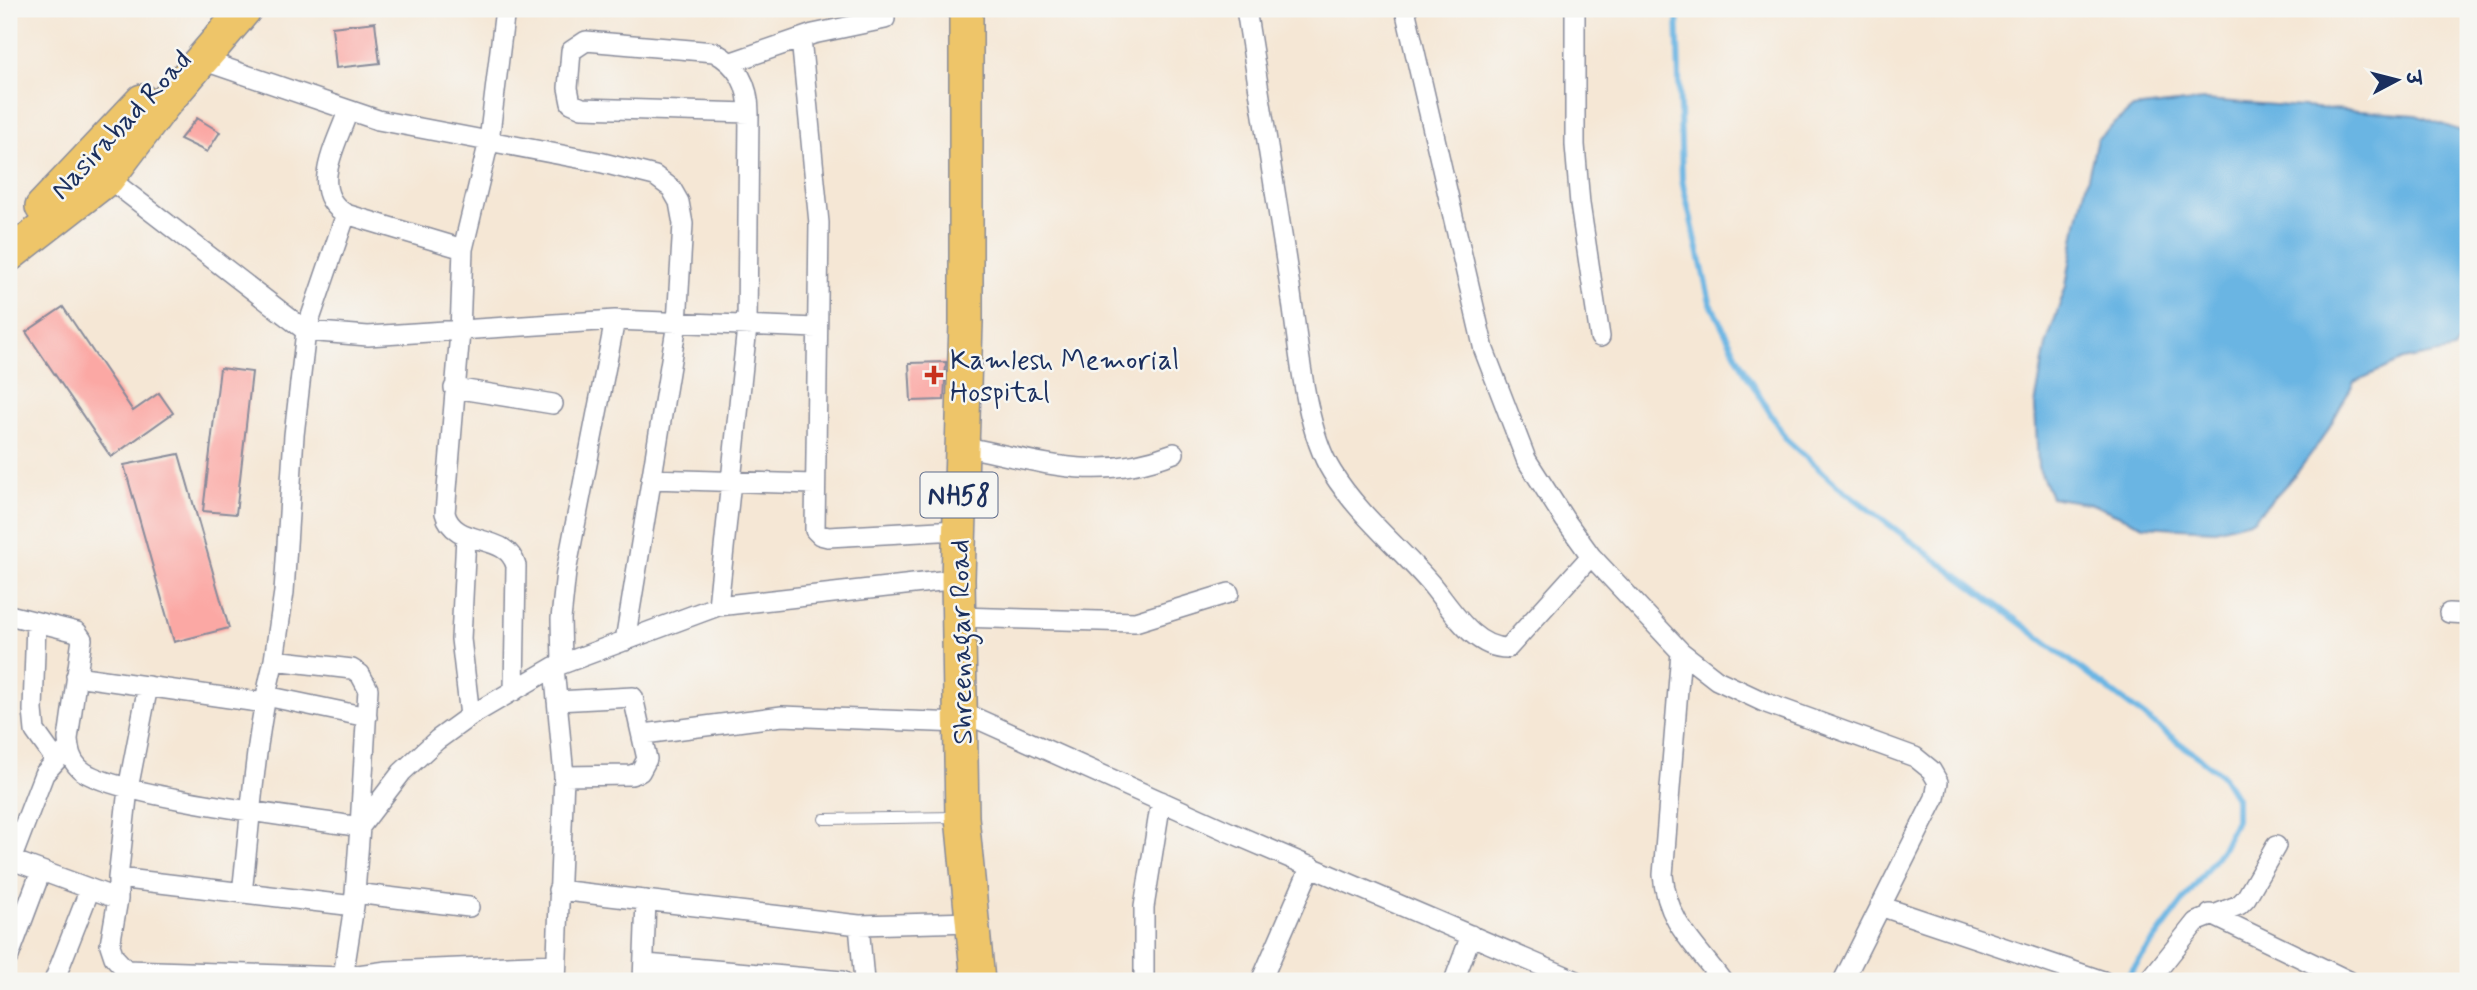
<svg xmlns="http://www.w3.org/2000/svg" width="2477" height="990" font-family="Mynerve,'Playpen Sans Deva',sans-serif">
	<rect width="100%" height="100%" fill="#f6f6f2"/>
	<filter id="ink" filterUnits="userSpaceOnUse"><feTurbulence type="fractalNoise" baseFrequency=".0143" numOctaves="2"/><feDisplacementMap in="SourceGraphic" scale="14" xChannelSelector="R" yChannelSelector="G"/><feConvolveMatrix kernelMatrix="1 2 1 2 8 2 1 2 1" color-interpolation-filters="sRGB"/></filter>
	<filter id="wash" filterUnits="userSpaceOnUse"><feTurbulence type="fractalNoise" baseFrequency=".00686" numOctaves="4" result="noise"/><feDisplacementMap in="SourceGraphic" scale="28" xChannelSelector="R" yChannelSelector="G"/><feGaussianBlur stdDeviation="1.57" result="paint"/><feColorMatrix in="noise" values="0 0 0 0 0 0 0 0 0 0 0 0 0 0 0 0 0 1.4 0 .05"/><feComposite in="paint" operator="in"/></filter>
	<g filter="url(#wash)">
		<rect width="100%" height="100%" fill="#f5e7d5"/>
		<path fill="#6ab5e3" stroke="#4272a0" stroke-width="2" d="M 2204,100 L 2416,115 L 2464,132 L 2468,141 L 2468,326 L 2454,350 L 2403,360 L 2354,382 L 2325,435 L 2295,475 L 2253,520 L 2215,530 L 2144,526 L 2092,504 L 2051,497 L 2038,467 L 2035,405 L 2046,345 L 2066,286 L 2077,223 L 2097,139 L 2133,108 Z"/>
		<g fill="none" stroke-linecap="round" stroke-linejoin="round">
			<path stroke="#6ab5e3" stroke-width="6" d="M 1677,9 L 1682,180 L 1710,302 L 1745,372 L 1786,439 L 1838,486 L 2222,775 L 2236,798 L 2236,820 L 2222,849 L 2124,981"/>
		</g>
		<g id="blocks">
			<path fill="#fba8a4" d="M 375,22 L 380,63 L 336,68 L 332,27 Z
				M 197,118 L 220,132 L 207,152 L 180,139 Z
				M 63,307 L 133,411 L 159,393 L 173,413 L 111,457 L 26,332 Z
				M 946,362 L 944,400 L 911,401 L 909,363 Z
				M 220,368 L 252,372 L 236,514 L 203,511 Z
				M 179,454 L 229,628 L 174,642 L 124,465 Z"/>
		</g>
	</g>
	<g filter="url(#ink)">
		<use href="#blocks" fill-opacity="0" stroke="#888b9a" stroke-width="2"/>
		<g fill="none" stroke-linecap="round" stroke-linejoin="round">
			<defs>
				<path id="lane" d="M 824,819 L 956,817"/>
				<path id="street" d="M 505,9 L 489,141 L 463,249 L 460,332 L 445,513 C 454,549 507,531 516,566 L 514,691
					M 1246,9 C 1261,101 1276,194 1290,287 C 1298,339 1304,428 1332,472 C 1358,514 1398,546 1430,583 C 1451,608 1473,649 1508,648 L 1591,556
					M 1405,9 L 1484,350 L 1526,459 L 1565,520 L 1591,556 L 1681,652 L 1717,680 L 1766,703 L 1915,757 L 1931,770 L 1938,782 L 1935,798 L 1843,981
					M 1575,9 L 1575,145 L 1580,204 L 1600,337
					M 801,38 L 819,223 L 815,530 L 820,535 L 828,537 L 958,530
					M 202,60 L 378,120 L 599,162 L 655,176 L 671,188 L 679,202 L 683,224 L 677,323 L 625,641
					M 732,62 L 813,34 L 885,19
					M 348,111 C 337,144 307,192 346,214 L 463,249
					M 108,178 L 306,331 L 368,336 L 615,320 L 816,328
					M 454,388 L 553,404
					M 961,446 C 1041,461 1094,484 1174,453
					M 651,479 L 814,484
					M 466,536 L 461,639 L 470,716
					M 718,606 L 747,327 L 749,113 C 749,85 738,65 714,52 L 586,41 L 571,51 L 568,88 L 571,103 L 582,108 L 749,113
					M 2449,613 L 2468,614
					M 9,615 L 77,632 L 82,639 L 68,739 C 69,751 71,760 79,768 C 106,796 311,819 360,827 L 368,689 L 360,674 L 352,669 L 274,660 C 255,735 251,816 242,893
					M 959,617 L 1135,622 L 1229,593
					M 36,622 L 33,710 L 35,731 L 55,759
					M 1681,652 L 1663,875 C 1667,923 1695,944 1722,981
					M 274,660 L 284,592 L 294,435 L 306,331 L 346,214
					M 562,664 L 561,619 L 566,572 L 615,320
					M 554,667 L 564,776 L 556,981
					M 76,676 L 265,703
					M 148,686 L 128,789 L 118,878 L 118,899 L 110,945 L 114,957 L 126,970 L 343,977
					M 266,696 L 367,717
					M 557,701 L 633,697 L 647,759 L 640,772 L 631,775 L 564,776
					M 960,711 L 1227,831 L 1577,981
					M 644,734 L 782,716 L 960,723
					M 9,859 L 118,899
					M 11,860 L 44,774 L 63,753
					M 118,878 L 354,906
					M 558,890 L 859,925 L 973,922
					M 355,893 L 469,907
					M 1880,906 L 2103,981
					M 2210,914 L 2349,981
					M 859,925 L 864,981
					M 9,956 L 41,871
					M 555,964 L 387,971 L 343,977 L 354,906 L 360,827 L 402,772 L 437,740 L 470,716 L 554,667 L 718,606 L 958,579
					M 646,964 L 842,981
					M 54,981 L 90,889
					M 643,981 L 646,900
					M 1144,981 L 1144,907 L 1161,801
					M 1261,981 L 1311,866
					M 1454,981 L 1471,935
					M 2149,981 L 2196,922 L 2239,905 L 2246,898 L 2276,846"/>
				<path id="highway" d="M 966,9 L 966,322 L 958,579 L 962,817 L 978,981
					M 42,207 L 142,101
					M 9,255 L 108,178 L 164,104 L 245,9"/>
			</defs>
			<use href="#lane" stroke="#888b9a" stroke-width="12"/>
			<use href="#street" stroke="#888b9a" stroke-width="22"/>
			<use href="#highway" stroke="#888b9a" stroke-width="36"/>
			<use href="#lane" stroke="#fff" stroke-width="10"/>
			<use href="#street" stroke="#fff" stroke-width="19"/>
			<use href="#highway" stroke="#eec569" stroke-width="33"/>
		</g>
	</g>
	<path fill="#c8321e" stroke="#f6f6f2" stroke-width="2.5" d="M930.5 364.5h7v7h7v7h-7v7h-7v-7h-7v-7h7z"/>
	<g text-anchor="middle" stroke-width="5" stroke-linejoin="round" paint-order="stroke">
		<rect fill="#f6f6f2" stroke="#5d6b8a" stroke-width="2" x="920.5" y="472.5" width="77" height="45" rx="5"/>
		<g font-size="26" font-weight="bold" fill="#1b2f5e">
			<text x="959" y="504">NH58</text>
		</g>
		<g font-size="28" fill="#1b2f5e" stroke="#f6f6f2">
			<text transform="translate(120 124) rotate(-47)" y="10">Nasirabad Road</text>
			<text transform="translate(960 642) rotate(-91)" y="10">Shreenagar Road</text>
		</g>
		<g font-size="28" fill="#1b2f5e" stroke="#f6f6f2" text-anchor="start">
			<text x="950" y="369">Kamlesh Memorial<tspan x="950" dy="32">Hospital</tspan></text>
		</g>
	</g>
	<rect width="2477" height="990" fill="none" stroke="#f6f6f2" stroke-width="35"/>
	<g transform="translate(2397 80) rotate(83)" stroke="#f6f6f2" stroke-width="5" paint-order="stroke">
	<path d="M0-5L12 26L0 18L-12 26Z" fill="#1b2f5e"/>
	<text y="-10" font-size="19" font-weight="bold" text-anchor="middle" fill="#1b2f5e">उ</text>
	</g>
</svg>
